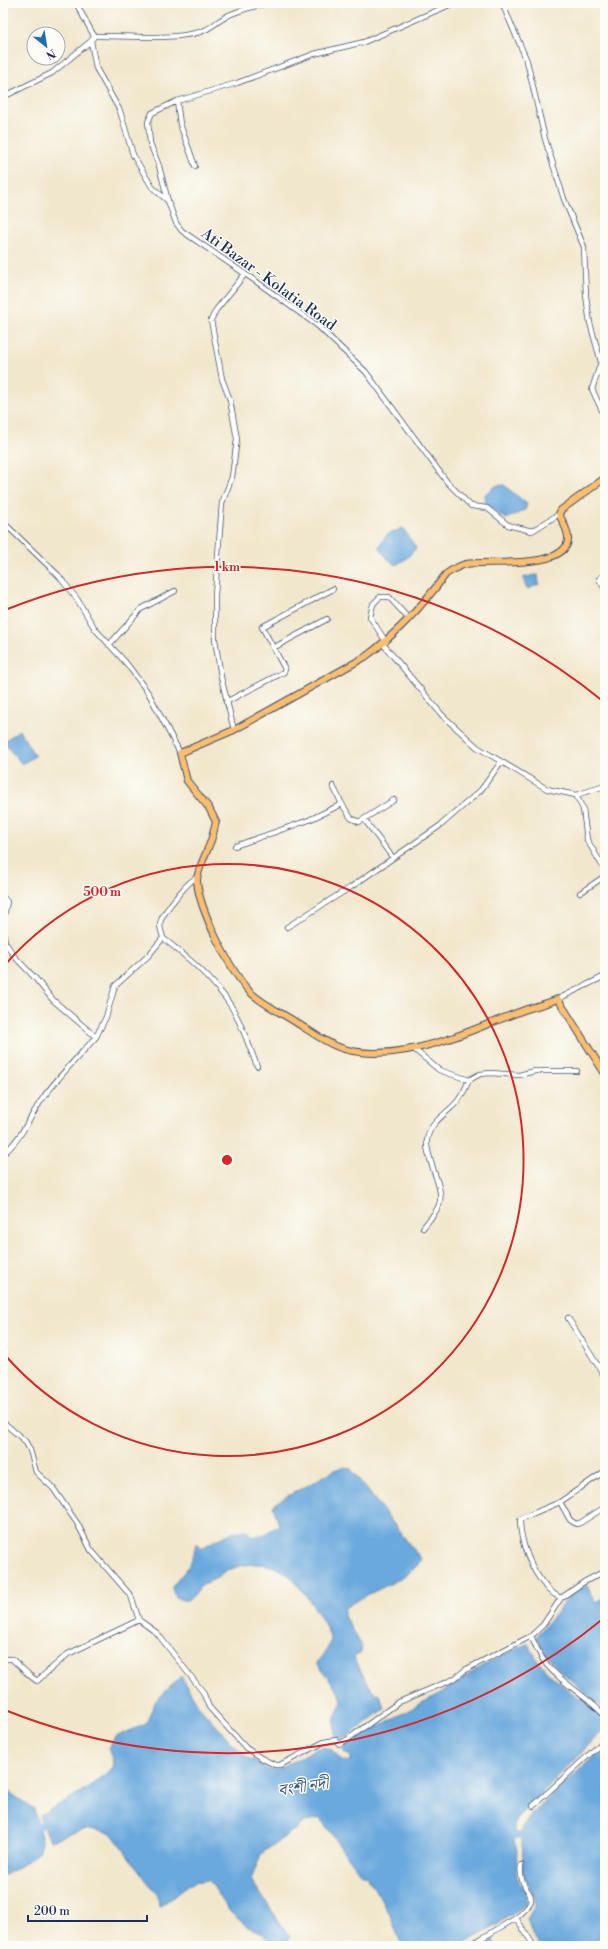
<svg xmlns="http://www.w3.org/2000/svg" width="608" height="1949" font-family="'Libre Bodoni','Noto Serif Bengali',serif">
	<rect width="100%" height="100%" fill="#fdfcf7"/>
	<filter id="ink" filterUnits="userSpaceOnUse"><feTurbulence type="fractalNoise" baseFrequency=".025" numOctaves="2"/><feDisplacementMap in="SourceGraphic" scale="8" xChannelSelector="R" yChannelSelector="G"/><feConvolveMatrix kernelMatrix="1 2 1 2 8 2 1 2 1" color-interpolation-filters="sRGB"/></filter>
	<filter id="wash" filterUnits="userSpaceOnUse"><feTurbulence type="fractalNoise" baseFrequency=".012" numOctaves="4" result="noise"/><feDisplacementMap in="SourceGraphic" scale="16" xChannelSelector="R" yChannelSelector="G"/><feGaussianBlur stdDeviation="0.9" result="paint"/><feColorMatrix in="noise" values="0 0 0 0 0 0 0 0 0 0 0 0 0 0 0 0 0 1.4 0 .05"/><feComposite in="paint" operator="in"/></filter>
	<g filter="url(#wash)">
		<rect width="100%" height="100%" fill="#f1e7cc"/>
		<path fill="#6ba9dd" stroke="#436c9e" d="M 504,485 L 527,504 L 525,510 L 506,519 L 485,504 L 485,494 L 496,486 Z
			M 403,528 L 416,548 L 407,558 L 396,565 L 387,558 L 379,547 L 387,535 Z
			M 534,575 L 538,575 L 539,584 L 528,589 L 525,585 L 523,578 Z
			M 19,730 L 35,756 L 22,764 L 9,749 L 5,741 Z
			M 343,1467 L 350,1468 L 421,1559 C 414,1579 362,1593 344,1609 L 344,1616 L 362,1646 L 361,1652 L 353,1657 L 354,1659 L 370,1687 L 379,1695 L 385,1708 L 347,1737 L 341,1739 L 335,1735 C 334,1715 334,1719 342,1702 L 341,1696 L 317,1663 C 322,1655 330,1649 330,1639 C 330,1627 298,1582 287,1574 C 278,1567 267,1564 256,1564 C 242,1564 230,1568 220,1576 C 214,1580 207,1582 201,1586 C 196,1591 193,1599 186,1600 C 178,1601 172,1594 172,1587 C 185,1570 192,1567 196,1543 L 201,1549 C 214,1540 231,1531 246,1530 L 252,1537 L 265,1534 L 279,1525 L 273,1506 C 285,1496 298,1491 312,1483 C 323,1477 331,1471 343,1467 Z
			M 587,1585 L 596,1603 L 601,1599 L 605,1600 L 605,1710 C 583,1690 547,1664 536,1637 L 571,1594 Z
			M 529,1644 C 542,1676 575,1693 600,1715 L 605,1720 L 605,1728 L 517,1819 L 514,1825 L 514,1841 L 517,1850 L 516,1874 L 520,1884 L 526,1892 L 529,1898 L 528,1902 L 516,1912 L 461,1946 L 402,1946 L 390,1915 L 367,1876 L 360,1873 L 338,1844 L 336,1839 L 319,1818 L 305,1822 L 261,1854 L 251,1880 L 290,1937 L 285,1944 L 275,1946 L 263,1933 L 248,1927 L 230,1912 L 213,1886 L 207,1880 L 194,1882 L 159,1907 L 158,1896 L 112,1834 L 86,1828 L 50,1841 L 39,1815 C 65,1802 90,1788 112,1769 L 113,1761 L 108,1748 L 115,1737 L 146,1724 L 155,1702 L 181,1676 L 198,1705 L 230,1741 L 249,1759 L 254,1760 L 268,1770 L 280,1769 L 315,1749 L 324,1747 L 331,1749 L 342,1760 L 351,1761 L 351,1757 L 343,1751 L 346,1744 L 444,1691 L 482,1666 L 519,1647 Z
			M 605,1746 L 605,1934 L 589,1943 L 590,1946 L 541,1946 L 533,1936 L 527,1919 L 535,1906 L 535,1898 L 523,1875 L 522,1828 L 532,1814 Z
			M 3,1788 L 34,1809 C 36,1819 43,1833 42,1843 C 40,1856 16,1869 5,1875 L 3,1875 Z
			M 493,1939 L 495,1946 L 474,1946 L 478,1942 Z"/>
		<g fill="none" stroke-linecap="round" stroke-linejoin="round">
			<path stroke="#6ba9dd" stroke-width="7" d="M 29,1827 L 52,1823
				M 504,1837 L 532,1834"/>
		</g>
	</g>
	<g filter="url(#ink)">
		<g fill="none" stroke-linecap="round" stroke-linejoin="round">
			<defs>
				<path id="minor" d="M 76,3 L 94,36 L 91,41 L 96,68 L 120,111 L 133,155 L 152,187 L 168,201 L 176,223 L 182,231 L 257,282 L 318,326 L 366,372 L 447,482 L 471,506 L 487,508 L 508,525 L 532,531 L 559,514
					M 502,3 L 527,61 L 545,139 L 564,199 L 584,247 L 586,296 L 590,323 L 601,362 L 592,389 L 605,417
					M 94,36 C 128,35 167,41 200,32 C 211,29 217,21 227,16 C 238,10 254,7 267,3
					M 3,97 L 52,73 L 91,41
					M 177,101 L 180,124 L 195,166
					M 168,201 L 159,166 L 150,143 L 148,122 L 152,113 L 177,101 L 237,83 L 314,54 L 364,42 L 454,3
					M 3,522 L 58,575 L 77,599 L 95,629 L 127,664 L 149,694 L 180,753
					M 605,573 L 599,579 L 605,589
					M 386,642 L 370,617 L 373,604 L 380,597 L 389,597 L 409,619
					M 383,644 L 442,715 L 477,747 L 547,789 L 576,795 L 583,809 L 587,840 L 605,870
					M 109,645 L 141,609 L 175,591
					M 273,648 L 327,619
					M 226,702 L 284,672 L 285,669 L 262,627 L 333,589
					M 234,730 L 221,677 L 215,639 L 215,595 L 222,503 L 232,477 L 237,439 L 230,400 L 222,379 L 211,320 L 216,310 L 245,274
					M 333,786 L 342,804
					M 576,795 L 605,786
					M 364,819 L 393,858
					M 235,846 L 309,820 L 342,804 L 351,818 L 359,822 L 394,800
					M 580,893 L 605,876
					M 3,897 L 7,902 L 3,921
					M 287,927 L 351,887 L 441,825 L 481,790 L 501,762
					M 3,930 L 5,942 L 14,956 L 35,978 L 53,1000 L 96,1037 C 78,1057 58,1077 43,1098 C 30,1116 21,1140 3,1154
					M 163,938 C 188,958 213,978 231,1006 C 242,1024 249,1046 257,1066
					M 558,999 L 605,976
					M 96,1037 L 106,1017 L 115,986 L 148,956 L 163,938 C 162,932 158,926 161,920 C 164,912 189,879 197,878
					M 415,1050 L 439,1070 L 469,1080 L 480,1074 L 491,1073 L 519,1075 L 535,1071 L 577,1071
					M 423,1228 C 428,1221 436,1213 439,1205 C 446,1190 425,1159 427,1140 C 429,1124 443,1116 453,1106 C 461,1099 465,1090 469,1080
					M 568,1318 L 605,1377
					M 3,1422 L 25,1441 L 30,1450 L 36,1472 L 53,1488 L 77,1523 L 91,1550 L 131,1596 L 139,1620
					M 560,1502 L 570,1520 L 576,1524 L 580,1523 L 605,1507
					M 561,1598 C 556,1595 549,1592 546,1587 C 531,1569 520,1543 520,1519 L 560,1502 L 605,1471
					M 531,1636 C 536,1646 540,1657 547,1665 C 564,1685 588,1697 605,1716
					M 3,1659 L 12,1659 L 29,1675 L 37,1681 L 68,1654 L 139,1620 L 157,1633 L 203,1692 L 209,1707 L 246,1748 L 261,1758 L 275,1765 L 280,1765 L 324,1742 L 336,1740 L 339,1744 L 348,1739 L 399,1702 L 454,1679 L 465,1670 L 531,1636 L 543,1625 L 561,1598 L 584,1582 L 605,1571
					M 533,1806 L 605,1740
					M 521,1865 C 517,1897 549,1891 516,1918 L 534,1946
					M 469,1946 L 516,1918"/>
				<path id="major" d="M 605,478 L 561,510 L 559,514 C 562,521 569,531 568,540 C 565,570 486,560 466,564 C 458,566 452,570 446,574 C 423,605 397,634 365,657 L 234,730 L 180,753 L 187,781 L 209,808 L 216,822 C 214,829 213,836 210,843 C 207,852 197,871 197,880 C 198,908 230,970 249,991 C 260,1002 276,1010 289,1018 C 322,1038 336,1054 377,1053 C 431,1052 477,1027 527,1009 C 537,1006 548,1003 558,999 L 605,1074"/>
			</defs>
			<use href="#minor" stroke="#3b4b6e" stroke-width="6"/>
			<use href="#major" stroke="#3b4b6e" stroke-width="8"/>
			<use href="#minor" stroke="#fff" stroke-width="4.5"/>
			<use href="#major" stroke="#fabe6d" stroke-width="6"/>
		</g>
	</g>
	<g fill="none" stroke="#d62828" stroke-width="2">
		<path d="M4 966A296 296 0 1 1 4 1354"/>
		<path d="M604 1618A593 593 0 0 1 5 1710M5 610A593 593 0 0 1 604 702"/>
	</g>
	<g text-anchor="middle" stroke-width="3" stroke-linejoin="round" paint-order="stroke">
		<g font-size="15" fill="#1b2f5e" stroke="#fdfcf7">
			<text transform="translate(269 279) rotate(36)" y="5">Ati Bazar - Kolatia Road</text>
		</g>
		<g font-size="16" font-style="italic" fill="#375a8a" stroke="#fdfcf7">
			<text transform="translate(303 1786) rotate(-9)" y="6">বংশী নদী</text>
		</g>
	</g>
	<circle cx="227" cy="1160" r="6" fill="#d62828" stroke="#fdfcf7" stroke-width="2"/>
	<g font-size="12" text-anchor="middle" font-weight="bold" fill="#d62828" stroke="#fdfcf7" stroke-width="3" stroke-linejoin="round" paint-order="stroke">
		<text x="227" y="571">1 km</text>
		<text x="102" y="896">500 m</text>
	</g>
	<rect width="608" height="1949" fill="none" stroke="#fdfcf7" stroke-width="16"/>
	<g transform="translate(46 46) rotate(150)"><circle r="19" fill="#fdfcf7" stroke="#a3aaba"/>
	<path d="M0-3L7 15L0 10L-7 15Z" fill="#1f6fb2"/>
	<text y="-6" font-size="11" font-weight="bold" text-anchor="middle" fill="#1b2f5e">N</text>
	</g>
	<path d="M28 1915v6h119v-6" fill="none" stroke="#1b2f5e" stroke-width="2"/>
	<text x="34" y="1915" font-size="12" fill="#1b2f5e" stroke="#fdfcf7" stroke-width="3" paint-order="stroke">200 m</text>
</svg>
